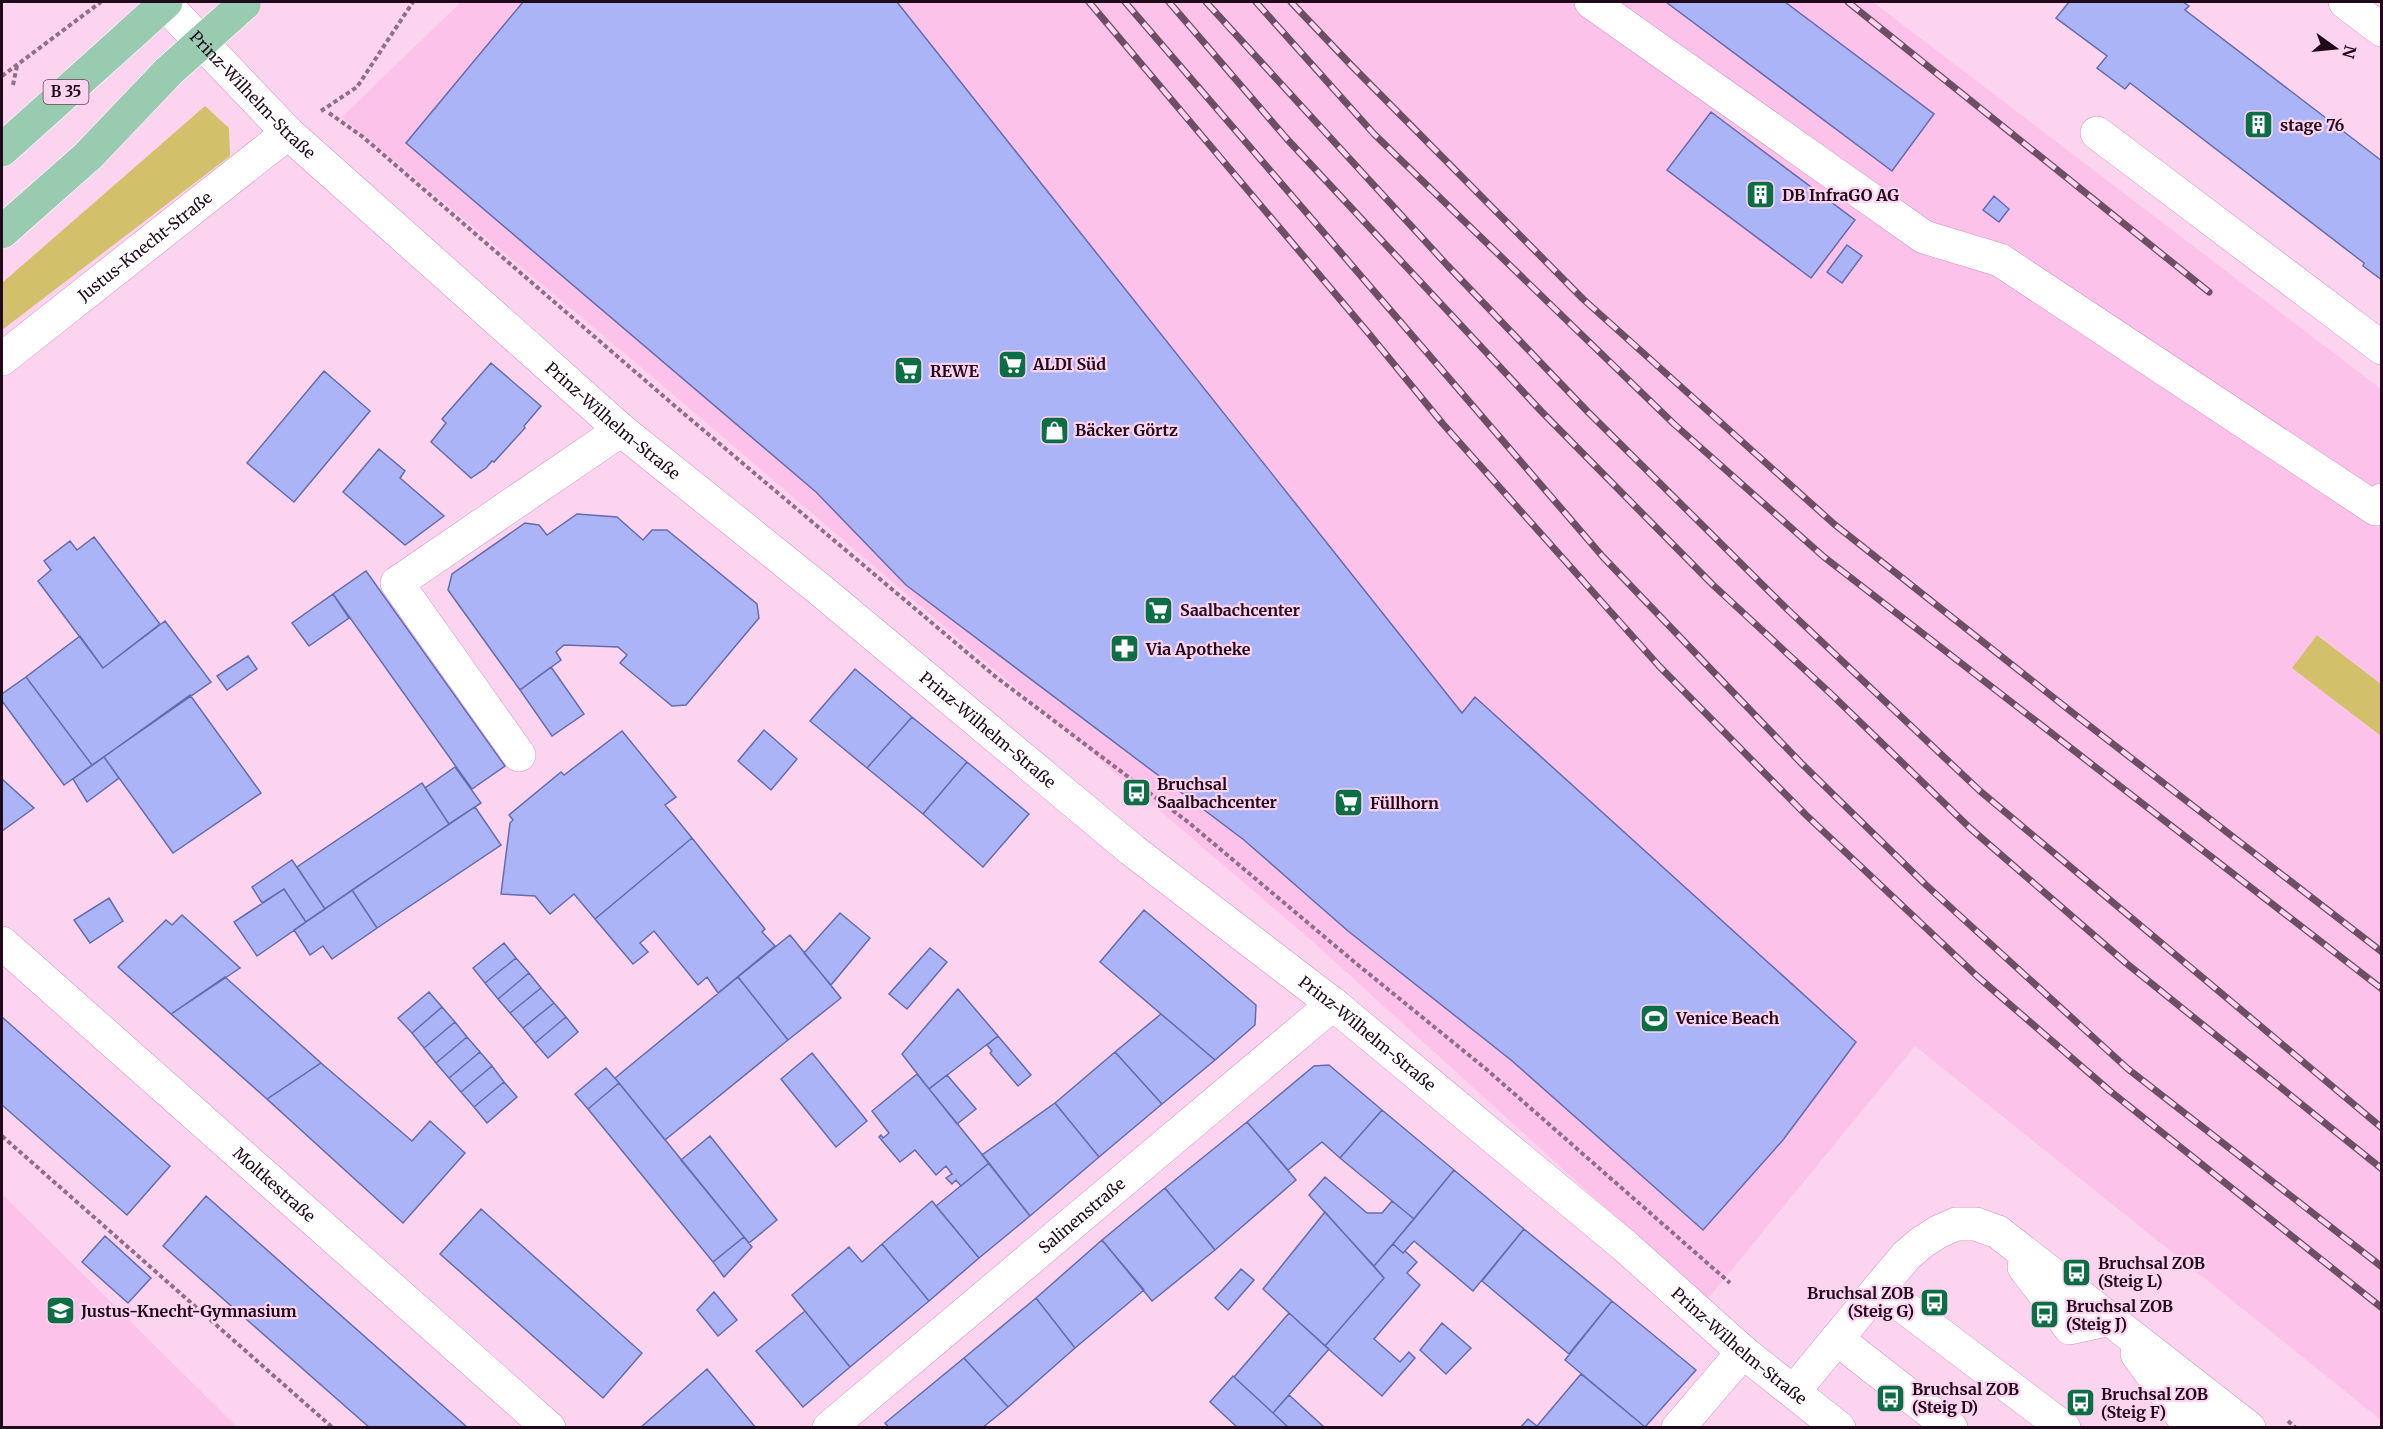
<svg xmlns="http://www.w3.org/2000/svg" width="2383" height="1429" font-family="Merriweather,serif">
	<rect width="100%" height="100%" fill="#fdd4f0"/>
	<path fill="#fcc2ea" d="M 461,2 L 1873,2 L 2381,389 L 2381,684 L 2318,635 L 2293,668 L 2381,736 L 2381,1420 L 1915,1046 L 1707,1300 L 1311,940 L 655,379 L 342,117 Z
		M 2,1194 L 237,1427 L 2,1427 Z"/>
	<path fill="#d2c06b" d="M 205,106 L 229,128 L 230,156 L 2,330 L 2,283 Z
		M 2317,635 L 2381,684 L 2381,736 L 2292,668 Z"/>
	<path fill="#abb4f7" stroke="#656caa" stroke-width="1.5" d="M 523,2 L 897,2 L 1462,713 L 1475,697 L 1856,1042 L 1783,1140 L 1703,1230 L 1511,1060 L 1348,931 L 1244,840 L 906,585 L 816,492 L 406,143 Z
		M 1666,2 L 1785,2 L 1934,114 L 1892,171 Z
		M 2069,2 L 2183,2 L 2189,6 L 2185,10 L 2382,161 L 2382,280 L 2363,266 L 2364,263 L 2130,83 L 2125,89 L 2097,68 L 2107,56 L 2056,18 Z
		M 1711,112 L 1855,220 L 1811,278 L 1667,170 Z
		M 1994,196 L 2009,209 L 1999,222 L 1983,210 Z
		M 1847,245 L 1862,256 L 1842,283 L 1827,272 Z
		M 491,363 L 541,406 L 524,426 L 525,428 L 494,462 L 492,461 L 486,468 L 471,478 L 431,442 L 446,423 L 442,419 Z
		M 324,371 L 370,411 L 294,502 L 247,463 Z
		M 379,449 L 405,471 L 400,478 L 444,516 L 405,545 L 343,492 Z
		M 577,514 L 617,517 L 643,540 L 652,530 L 667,530 L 757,604 L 759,618 L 686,705 L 672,706 L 620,663 L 627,655 L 618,647 L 564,645 L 556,652 L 561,660 L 520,690 L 448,590 L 452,574 L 525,523 L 539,525 L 547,535 Z
		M 94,537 L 160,624 L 103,668 L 38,581 L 51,570 L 44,561 L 70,541 L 77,550 Z
		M 366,571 L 505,766 L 472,789 L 333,594 Z
		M 333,594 L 349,618 L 309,646 L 292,623 Z
		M 165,621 L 211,682 L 92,765 L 26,677 L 80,636 L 103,668 Z
		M 248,656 L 257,669 L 227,690 L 217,676 Z
		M 551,667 L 584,714 L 552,736 L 520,690 Z
		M 855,669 L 912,717 L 867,768 L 810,721 Z
		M 26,677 L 92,765 L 64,785 L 2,701 L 2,694 Z
		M 190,695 L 261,793 L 173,853 L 104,757 Z
		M 912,717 L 967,762 L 923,814 L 867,768 Z
		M 764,730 L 797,759 L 771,790 L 738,761 Z
		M 622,731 L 676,797 L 665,805 L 692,838 L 595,919 L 574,894 L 550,914 L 535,896 L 501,894 L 510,823 L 513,820 L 509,815 L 561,772 L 564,775 Z
		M 104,757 L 119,778 L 87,802 L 73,779 Z
		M 967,762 L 1029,814 L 983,867 L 923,814 Z
		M 455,767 L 481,803 L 449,824 L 425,788 Z
		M 2,779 L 34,808 L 2,831 Z
		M 422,783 L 449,824 L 325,909 L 297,867 Z
		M 475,807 L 501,845 L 377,928 L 352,890 Z
		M 692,838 L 765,929 L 762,932 L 775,946 L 718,993 L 707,977 L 698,985 L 654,931 L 640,943 L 648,952 L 633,964 L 595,919 Z
		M 292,860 L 325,909 L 306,922 L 284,889 L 262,903 L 252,887 Z
		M 284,889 L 306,922 L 257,956 L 234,922 Z
		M 352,890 L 377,928 L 332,959 L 323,946 L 310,955 L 294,930 Z
		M 109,898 L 123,921 L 90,943 L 74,920 Z
		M 1144,910 L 1256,1005 L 1255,1025 L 1215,1060 L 1100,962 Z
		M 840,913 L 870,938 L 831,985 L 804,953 Z
		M 182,915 L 240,968 L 171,1014 L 118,967 L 166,920 L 172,925 Z
		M 790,935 L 841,998 L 788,1040 L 738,977 Z
		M 504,943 L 516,958 L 485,983 L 473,968 Z
		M 930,948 L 947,962 L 907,1009 L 889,994 Z
		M 516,958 L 529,973 L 498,999 L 485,983 Z
		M 529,973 L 541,988 L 510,1013 L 498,999 Z
		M 225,977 L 321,1063 L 267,1099 L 171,1014 Z
		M 738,977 L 788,1040 L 665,1140 L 615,1078 Z
		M 541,988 L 554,1003 L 523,1028 L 510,1013 Z
		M 958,989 L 998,1036 L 929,1089 L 902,1054 Z
		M 429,992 L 442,1007 L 412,1033 L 398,1018 Z
		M 554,1003 L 566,1017 L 535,1043 L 523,1028 Z
		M 442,1007 L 455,1022 L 424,1048 L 412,1033 Z
		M 1161,1014 L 1215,1060 L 1162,1104 L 1115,1052 Z
		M 2,1017 L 170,1166 L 127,1215 L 2,1105 Z
		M 566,1017 L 578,1032 L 548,1058 L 535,1043 Z
		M 455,1022 L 467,1037 L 436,1063 L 424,1048 Z
		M 998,1036 L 1031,1075 L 1018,1086 L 990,1053 L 992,1051 L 987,1045 Z
		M 467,1037 L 480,1052 L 449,1078 L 436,1063 Z
		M 480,1052 L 492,1066 L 461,1092 L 449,1078 Z
		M 1115,1052 L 1162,1104 L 1099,1157 L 1055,1103 Z
		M 812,1053 L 867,1121 L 836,1147 L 781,1079 Z
		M 321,1063 L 412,1141 L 430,1121 L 465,1153 L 403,1223 L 267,1099 Z
		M 1329,1065 L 1382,1110 L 1340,1158 L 1322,1142 L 1288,1170 L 1247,1122 L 1314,1066 Z
		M 492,1066 L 504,1082 L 474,1107 L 461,1092 Z
		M 606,1068 L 619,1083 L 588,1109 L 575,1094 Z
		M 917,1074 L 989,1163 L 961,1186 L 956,1180 L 952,1184 L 946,1178 L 952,1174 L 946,1166 L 936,1175 L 915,1150 L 900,1162 L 879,1137 L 881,1135 L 883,1138 L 889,1133 L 872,1111 Z
		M 947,1075 L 976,1109 L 957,1124 L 929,1089 Z
		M 504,1082 L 517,1097 L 487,1123 L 474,1107 Z
		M 619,1083 L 744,1237 L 713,1262 L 588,1109 Z
		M 1055,1103 L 1099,1157 L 1030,1216 L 982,1155 Z
		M 1382,1110 L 1454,1170 L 1414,1219 L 1340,1158 Z
		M 1247,1122 L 1296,1180 L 1215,1250 L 1165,1188 Z
		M 710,1136 L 777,1220 L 749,1243 L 681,1160 Z
		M 989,1163 L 1030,1216 L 979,1258 L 936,1206 Z
		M 1454,1170 L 1524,1229 L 1473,1291 L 1414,1241 L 1403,1253 L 1393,1244 Z
		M 1325,1177 L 1367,1213 L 1382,1213 L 1392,1201 L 1414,1219 L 1374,1266 L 1309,1195 Z
		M 1165,1188 L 1215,1250 L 1152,1301 L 1102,1240 Z
		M 206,1196 L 468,1428 L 370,1428 L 163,1246 Z
		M 932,1201 L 979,1258 L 929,1301 L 882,1244 Z
		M 481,1209 L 642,1353 L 603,1398 L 440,1254 Z
		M 1325,1212 L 1384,1278 L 1325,1346 L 1263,1289 Z
		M 1524,1229 L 1612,1301 L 1569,1354 L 1482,1281 Z
		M 105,1236 L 151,1278 L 128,1303 L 82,1262 Z
		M 744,1237 L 752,1247 L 724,1277 L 713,1262 Z
		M 1102,1240 L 1144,1290 L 1075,1348 L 1036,1298 Z
		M 882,1244 L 929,1301 L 850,1367 L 792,1295 L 849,1247 L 862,1262 Z
		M 1393,1244 L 1403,1253 L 1405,1251 L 1417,1262 L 1407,1273 L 1420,1285 L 1374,1339 L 1400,1362 L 1409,1352 L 1415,1358 L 1382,1396 L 1325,1346 L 1384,1278 L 1374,1266 Z
		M 1241,1269 L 1254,1280 L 1228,1310 L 1215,1298 Z
		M 714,1292 L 737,1320 L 718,1336 L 697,1310 Z
		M 1036,1298 L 1075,1348 L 1008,1407 L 964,1358 Z
		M 1612,1301 L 1696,1370 L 1645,1427 L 1565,1360 Z
		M 805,1311 L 850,1367 L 803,1407 L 756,1351 Z
		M 1289,1313 L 1329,1349 L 1273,1413 L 1234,1377 Z
		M 1442,1323 L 1471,1348 L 1446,1374 L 1420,1350 Z
		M 964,1358 L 1008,1407 L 982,1428 L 889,1428 L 885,1423 Z
		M 707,1369 L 756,1428 L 640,1428 Z
		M 1581,1374 L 1645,1427 L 1520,1428 L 1528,1419 L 1537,1426 Z
		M 1233,1376 L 1273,1413 L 1289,1428 L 1238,1428 L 1210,1402 Z
		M 1289,1395 L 1325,1428 L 1289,1428 L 1273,1413 Z"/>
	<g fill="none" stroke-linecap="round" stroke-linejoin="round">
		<defs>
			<g id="minor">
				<path id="s1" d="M 163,2 L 288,133 L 621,430 L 818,588 L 1132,850 L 1333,1004 L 1625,1246 L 1743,1352 L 1839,1428"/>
				<path d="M 1591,2 L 1924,237 L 2000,260 L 2376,509 L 2382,500"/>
				<path d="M 2345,2 L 2382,30"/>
				<path d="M 2097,133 L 2382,348"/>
				<path id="s2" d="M 2,359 L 288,133"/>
				<path d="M 519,755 L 397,583 L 621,430"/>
				<path id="s3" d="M 2,943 L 549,1428"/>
				<path d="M 2024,1267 L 2070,1328 L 2111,1319"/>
				<path d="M 1879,1288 L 2064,1428"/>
				<path d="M 1837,1339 L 1951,1428"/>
				<path d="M 2137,1354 L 2185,1420 L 2235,1418"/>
				<path d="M 1794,1391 L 1879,1288 L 1907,1255 L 1921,1243 L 1938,1232 L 1956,1224 L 1976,1224 L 1998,1232 L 2249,1428"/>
				<path id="s4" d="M 829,1428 L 1333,1004"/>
				<path d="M 1678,1428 L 1743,1352"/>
			</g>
			<path id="major" d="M 2,150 L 131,34
				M 2,232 L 88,156 L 169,71"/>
		</defs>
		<use href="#minor" stroke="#d091bd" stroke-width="34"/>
		<use href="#major" stroke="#fff" stroke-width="34"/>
		<path stroke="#8f6f85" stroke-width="4" stroke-dasharray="4.5 3" stroke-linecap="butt" d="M 2,76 L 101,2
			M 13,85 L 17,66
			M 321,111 L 357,87 L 413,2
			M 329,113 L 363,137 L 676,407 L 996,677 L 1188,822 L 1358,965 L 1486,1069 L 1730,1283
			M 2,1136 L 333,1428
			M 2288,1421 L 2296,1428"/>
		<use href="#minor" stroke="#fff" stroke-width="33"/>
		<use href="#major" stroke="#99cbb0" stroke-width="33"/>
		<defs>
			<path id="rail" d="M 1089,2 L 1370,335 L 1443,424 L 1659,666 L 1806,815 L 1978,977 L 2110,1091 L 2382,1308
				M 1125,2 L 1603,557 L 1801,763 L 1926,885 L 2128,1069 L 2382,1267
				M 1169,2 L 1287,139 L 1541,411 L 1713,585 L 1830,693 L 1970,828 L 2126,963 L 2382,1169
				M 1206,2 L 1447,265 L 1588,412 L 1787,609 L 1980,791 L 2382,1128
				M 1256,2 L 1374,134 L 1674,424 L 1824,557 L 2382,989
				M 1291,2 L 1350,64 L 1583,299 L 1834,524 L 2078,717 L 2382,952
				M 1848,2 L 2209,292"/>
		</defs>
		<use href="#rail" stroke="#6c4f64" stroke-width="7"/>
		<use href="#rail" stroke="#fdd4f0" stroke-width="4.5" stroke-dasharray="14" stroke-linecap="butt"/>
		<defs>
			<path id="major-bridge" d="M 131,34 L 166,2
				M 169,71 L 244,4"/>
		</defs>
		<use href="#major-bridge" stroke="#fff" stroke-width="34" stroke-linecap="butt"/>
		<use href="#major-bridge" stroke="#99cbb0" stroke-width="33"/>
	</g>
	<defs>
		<symbol id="building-square" viewBox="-11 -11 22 22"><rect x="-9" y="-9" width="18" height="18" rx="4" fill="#0b6e44" stroke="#fdd4f0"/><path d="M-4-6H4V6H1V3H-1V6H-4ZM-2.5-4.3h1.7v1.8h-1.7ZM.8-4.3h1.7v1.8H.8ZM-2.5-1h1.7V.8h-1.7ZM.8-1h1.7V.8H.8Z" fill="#fff"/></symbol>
		<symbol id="supermarket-square" viewBox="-11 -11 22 22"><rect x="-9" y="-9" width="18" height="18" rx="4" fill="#0b6e44" stroke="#fdd4f0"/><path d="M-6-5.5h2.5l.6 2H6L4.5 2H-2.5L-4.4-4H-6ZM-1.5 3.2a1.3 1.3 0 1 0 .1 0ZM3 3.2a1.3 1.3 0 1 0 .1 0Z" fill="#fff"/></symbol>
		<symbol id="shop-square" viewBox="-11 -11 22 22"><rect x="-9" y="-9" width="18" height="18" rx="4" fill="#0b6e44" stroke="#fdd4f0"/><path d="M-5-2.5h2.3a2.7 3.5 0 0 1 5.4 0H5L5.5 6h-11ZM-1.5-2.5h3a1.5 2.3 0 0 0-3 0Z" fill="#fff"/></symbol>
		<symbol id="pharmacy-square" viewBox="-11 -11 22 22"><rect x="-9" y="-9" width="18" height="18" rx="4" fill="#0b6e44" stroke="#fdd4f0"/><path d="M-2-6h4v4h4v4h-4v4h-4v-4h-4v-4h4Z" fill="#fff"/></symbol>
		<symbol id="bus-square" viewBox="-11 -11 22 22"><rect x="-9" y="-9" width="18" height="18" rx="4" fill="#0b6e44" stroke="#fdd4f0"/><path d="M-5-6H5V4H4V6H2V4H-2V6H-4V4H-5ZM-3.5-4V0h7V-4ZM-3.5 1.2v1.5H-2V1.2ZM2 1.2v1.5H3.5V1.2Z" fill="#fff"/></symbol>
		<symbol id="stadium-square" viewBox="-11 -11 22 22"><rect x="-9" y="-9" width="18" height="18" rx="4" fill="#0b6e44" stroke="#fdd4f0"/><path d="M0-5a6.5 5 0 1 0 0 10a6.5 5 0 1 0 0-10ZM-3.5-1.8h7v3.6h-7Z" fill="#fff"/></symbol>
		<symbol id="school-square" viewBox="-11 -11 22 22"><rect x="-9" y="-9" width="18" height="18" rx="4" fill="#0b6e44" stroke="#fdd4f0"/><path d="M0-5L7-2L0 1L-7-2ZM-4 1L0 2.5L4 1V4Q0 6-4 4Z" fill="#fff"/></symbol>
	</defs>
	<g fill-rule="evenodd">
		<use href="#building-square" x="2242" y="108" width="33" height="33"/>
		<use href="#building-square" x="1744" y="178" width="33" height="33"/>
		<use href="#supermarket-square" x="996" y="348" width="33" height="33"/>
		<use href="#supermarket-square" x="892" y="354" width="33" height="33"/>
		<use href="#shop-square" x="1038" y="414" width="33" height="33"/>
		<use href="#supermarket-square" x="1142" y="594" width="33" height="33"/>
		<use href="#pharmacy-square" x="1108" y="632" width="33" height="33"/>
		<use href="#bus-square" x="1120" y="776" width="33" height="33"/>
		<use href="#supermarket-square" x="1332" y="786" width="33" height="33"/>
		<use href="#stadium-square" x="1638" y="1002" width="33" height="33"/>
		<use href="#bus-square" x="2060" y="1256" width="33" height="33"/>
		<use href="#bus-square" x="1918" y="1286" width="33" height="33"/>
		<use href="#school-square" x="44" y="1294" width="33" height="33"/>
		<use href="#bus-square" x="2028" y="1298" width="33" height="33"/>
		<use href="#bus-square" x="1874" y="1382" width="33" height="33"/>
		<use href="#bus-square" x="2064" y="1386" width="33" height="33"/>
	</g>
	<g text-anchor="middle" stroke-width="4.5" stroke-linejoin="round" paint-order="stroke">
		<rect fill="#fdd4f0" stroke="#62465a" stroke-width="1.5" x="43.5" y="80" width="45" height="24" rx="4.5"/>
		<g font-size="15" font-weight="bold" fill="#20091a">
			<text x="66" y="97">B 35</text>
		</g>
		<g font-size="16" fill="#20091a" stroke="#fdd4f0">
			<text dy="6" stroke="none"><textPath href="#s1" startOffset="129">Prinz-Wilhelm-Straße</textPath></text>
			<text dy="6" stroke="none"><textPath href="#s2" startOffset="182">Justus-Knecht-Straße</textPath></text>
			<text dy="6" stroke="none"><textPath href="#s1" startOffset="615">Prinz-Wilhelm-Straße</textPath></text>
			<text dy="6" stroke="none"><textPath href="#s1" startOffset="1101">Prinz-Wilhelm-Straße</textPath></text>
			<text dy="6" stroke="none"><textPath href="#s1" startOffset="1587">Prinz-Wilhelm-Straße</textPath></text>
			<text dy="6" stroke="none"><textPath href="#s3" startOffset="364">Moltkestraße</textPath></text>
			<text dy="6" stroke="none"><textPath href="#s4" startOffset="330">Salinenstraße</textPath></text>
			<text dy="6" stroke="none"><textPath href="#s1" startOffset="2073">Prinz-Wilhelm-Straße</textPath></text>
		</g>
		<g font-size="16" font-weight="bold" fill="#20091a" stroke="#fdd4f0" text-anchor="start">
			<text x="2280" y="131">stage 76</text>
			<text x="1782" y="201">DB InfraGO AG</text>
			<text x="1033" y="370">ALDI Süd</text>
			<text x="930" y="377">REWE</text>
			<text x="1075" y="436">Bäcker Görtz</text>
			<text x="1180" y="616">Saalbachcenter</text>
			<text x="1146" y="655">Via Apotheke</text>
			<text x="1157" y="790">Bruchsal<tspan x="1157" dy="18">Saalbachcenter</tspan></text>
			<text x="1370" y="809">Füllhorn</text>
			<text x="1676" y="1024">Venice Beach</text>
			<text x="2098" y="1269">Bruchsal ZOB<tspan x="2098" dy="18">(Steig L)</tspan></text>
			<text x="1914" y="1299" text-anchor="end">Bruchsal ZOB<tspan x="1914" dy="18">(Steig G)</tspan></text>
			<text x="2066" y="1312">Bruchsal ZOB<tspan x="2066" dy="18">(Steig J)</tspan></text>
			<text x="81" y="1317">Justus-Knecht-Gymnasium</text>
			<text x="1912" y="1395">Bruchsal ZOB<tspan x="1912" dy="18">(Steig D)</tspan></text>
			<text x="2101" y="1400">Bruchsal ZOB<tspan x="2101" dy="18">(Steig F)</tspan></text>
		</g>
	</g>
	<rect width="2383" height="1429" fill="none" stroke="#20091a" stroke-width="6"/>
	<g transform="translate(2335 48) rotate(105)" stroke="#fdd4f0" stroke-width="4.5" paint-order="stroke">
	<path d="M0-4.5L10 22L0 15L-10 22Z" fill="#20091a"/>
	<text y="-9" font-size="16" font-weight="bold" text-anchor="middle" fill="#20091a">N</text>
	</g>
</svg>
